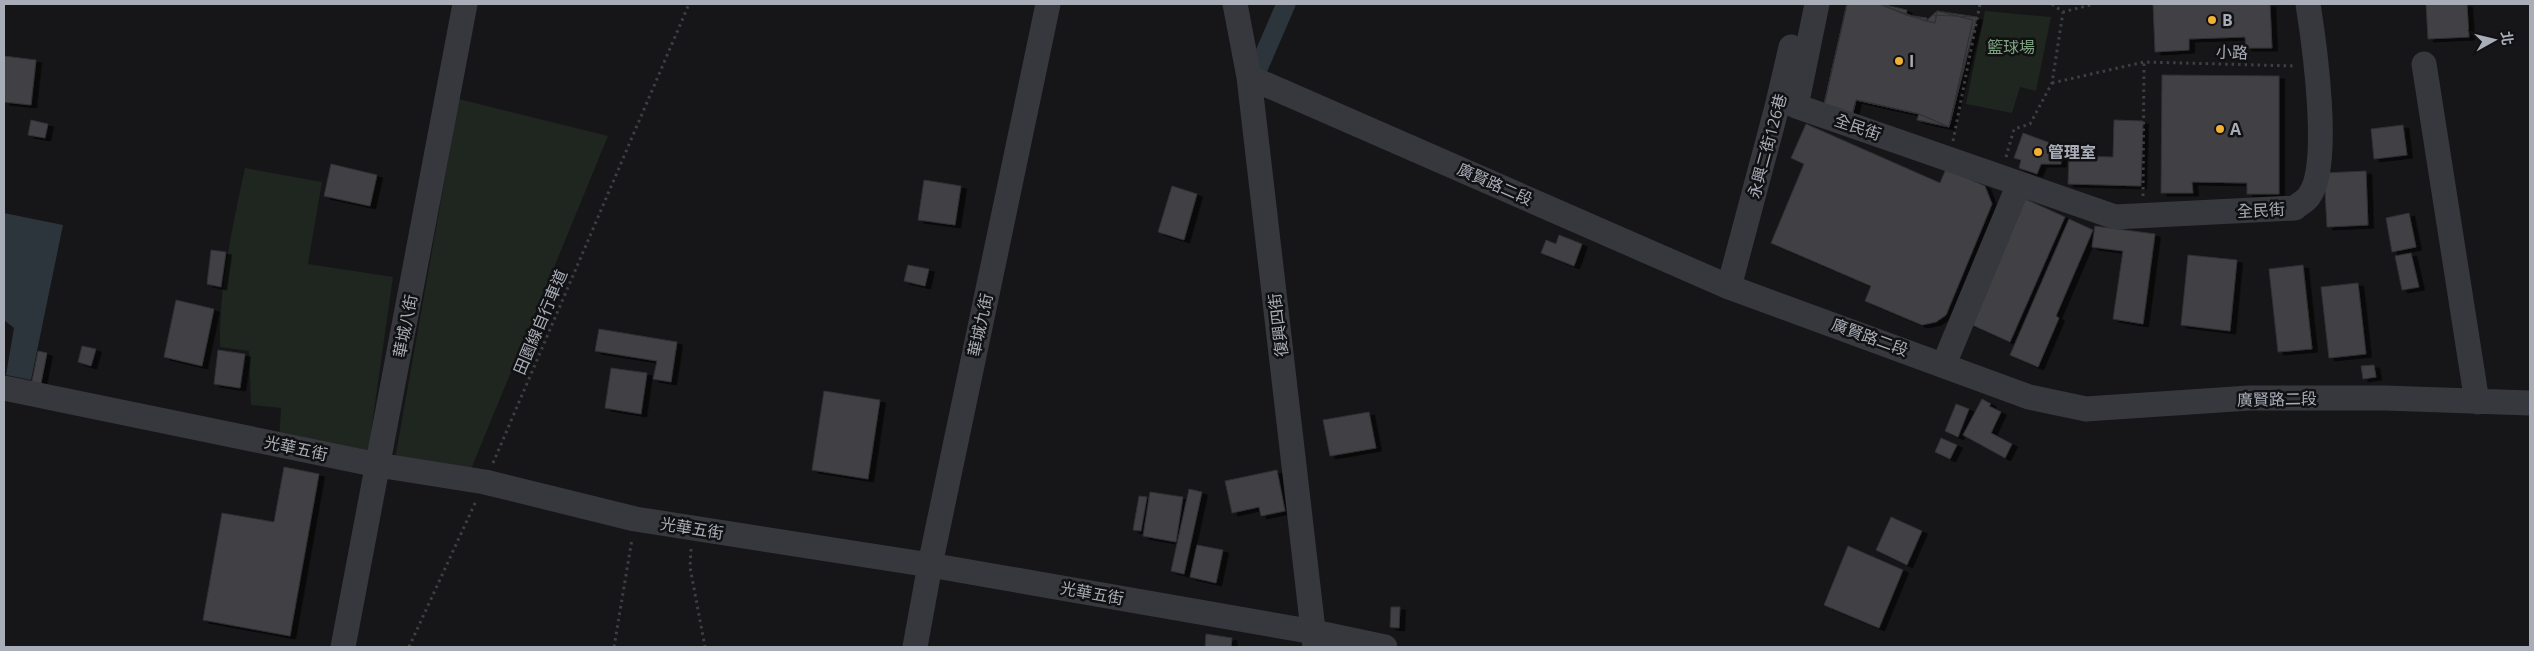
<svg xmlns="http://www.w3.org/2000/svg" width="2534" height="651" font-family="'Open Sans','Noto Sans TC',sans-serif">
	<defs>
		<filter id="shadow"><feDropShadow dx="5.5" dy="3" stdDeviation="0" flood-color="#0009"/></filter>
	</defs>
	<rect width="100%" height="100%" fill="#161618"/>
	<path fill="#1e261f" d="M 1985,11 L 2051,17 L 2036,91 L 2020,87 L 2012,113 L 1966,104 Z
		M 459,99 L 608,136 L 469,474 L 395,459 Z
		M 245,168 L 322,182 L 308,264 L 393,277 L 367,460 L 279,443 L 281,408 L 251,405 L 249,351 L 220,347 C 219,285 232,229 245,168 Z"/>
	<path fill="#2c353c" d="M 4,213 L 63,225 L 31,380 L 6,375 L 14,328 L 4,320 Z"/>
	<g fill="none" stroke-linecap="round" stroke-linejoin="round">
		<path stroke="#2c353c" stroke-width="19" d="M 1254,78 L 1286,4"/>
	</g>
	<path fill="#404145" stroke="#303034" filter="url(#shadow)" d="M 1847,4 L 1881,4 L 1907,10 L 1906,15 L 1927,18 L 1926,21 L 1935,23 L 1937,11 L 1973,20 L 1949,127 L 1917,120 L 1919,114 L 1856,100 L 1852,116 L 1823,109 Z
		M 1847,4 L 1879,4 L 1926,21 L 1937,11 L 1977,17 L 1949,127 L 1919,114 L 1856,100 L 1852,116 L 1823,109 Z
		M 1847,4 L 1879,4 L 1906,15 L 1935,23 L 1937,11 L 1973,20 L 1949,127 L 1917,120 L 1919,114 L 1856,100 L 1852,116 L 1823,109 Z
		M 1847,4 L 1880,4 L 1926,21 L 1933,15 L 1977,17 L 1949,127 L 1919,114 L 1856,100 L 1852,116 L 1823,109 Z
		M 2153,4 L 2270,4 L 2272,48 L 2246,48 L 2245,37 L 2189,39 L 2189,50 L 2155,52 Z
		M 2426,4 L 2467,4 L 2469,37 L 2428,39 Z
		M 4,56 L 36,60 L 31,105 L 4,102 Z
		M 2162,75 L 2279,76 L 2279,194 L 2247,194 L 2247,183 L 2192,182 L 2193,193 L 2161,193 Z
		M 31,120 L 48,124 L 45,138 L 28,135 Z
		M 2114,120 L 2143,121 L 2141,186 L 2068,184 L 2069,156 L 2113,157 Z
		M 1806,124 L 1940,183 L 1946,169 L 1985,186 L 1992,204 L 1946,315 L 1936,322 L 1922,325 L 1865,301 L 1871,286 L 1771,243 L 1804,164 L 1791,158 Z
		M 2403,125 L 2407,155 L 2374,159 L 2371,129 Z
		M 2023,133 L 2061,147 L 2061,164 L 2041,164 L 2037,174 L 2019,168 L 2021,160 L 2014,158 Z
		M 331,164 L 377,175 L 370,206 L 324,196 Z
		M 2366,171 L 2368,225 L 2327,227 L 2324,173 Z
		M 924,180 L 961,186 L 955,225 L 918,220 Z
		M 1172,186 L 1197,194 L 1184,240 L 1158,232 Z
		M 2023,198 L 2065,217 L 2010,342 L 1968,323 Z
		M 2409,213 L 2416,247 L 2392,252 L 2386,218 Z
		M 2069,219 L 2093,230 L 2056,316 L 2059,318 L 2038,367 L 2010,355 Z
		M 2095,226 L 2155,234 L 2143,324 L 2113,319 L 2123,251 L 2092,247 Z
		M 1559,235 L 1582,244 L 1574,266 L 1541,253 L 1546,240 L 1556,244 Z
		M 211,250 L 226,252 L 221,287 L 207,284 Z
		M 2411,253 L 2419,287 L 2402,290 L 2395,256 Z
		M 2188,255 L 2237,260 L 2230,331 L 2181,325 Z
		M 908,265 L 929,269 L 925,286 L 904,281 Z
		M 2303,265 L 2312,349 L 2278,352 L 2269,269 Z
		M 2358,283 L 2366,354 L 2329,358 L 2321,287 Z
		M 176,300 L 214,309 L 202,366 L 164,357 Z
		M 599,329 L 677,342 L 671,382 L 653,379 L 657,361 L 595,351 Z
		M 82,346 L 96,349 L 91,366 L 78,362 Z
		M 218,350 L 245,354 L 240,388 L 214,384 Z
		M 38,351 L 47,353 L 39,393 L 30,391 Z
		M 2374,365 L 2376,377 L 2363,379 L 2361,366 Z
		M 611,368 L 647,373 L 641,414 L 605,408 Z
		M 824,391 L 880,400 L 868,479 L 812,470 Z
		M 1982,399 L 1991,404 L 1989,406 L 2001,412 L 1991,433 L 2012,444 L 2005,458 L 1963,435 Z
		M 1956,404 L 1969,409 L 1958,437 L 1945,431 Z
		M 1369,412 L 1376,448 L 1330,456 L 1323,420 Z
		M 1941,438 L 1957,445 L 1950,459 L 1935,452 Z
		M 284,467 L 319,474 L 290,636 L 203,620 L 222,513 L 274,522 Z
		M 1277,470 L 1285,511 L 1261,516 L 1259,507 L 1232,513 L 1225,481 Z
		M 1189,489 L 1202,492 L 1184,574 L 1171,571 Z
		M 1150,492 L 1183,497 L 1176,542 L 1143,536 Z
		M 1139,496 L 1147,497 L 1141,531 L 1133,530 Z
		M 1891,517 L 1922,531 L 1907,565 L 1876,550 Z
		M 1197,545 L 1223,550 L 1216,583 L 1190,577 Z
		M 1848,546 L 1903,570 L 1879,628 L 1824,605 Z
		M 1391,607 L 1400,607 L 1399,628 L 1390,627 Z
		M 1206,634 L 1232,638 L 1231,647 L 1205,647 Z"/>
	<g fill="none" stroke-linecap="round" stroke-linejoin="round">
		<path stroke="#3d3f44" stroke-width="3" stroke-dasharray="2.5 4" stroke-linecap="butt" d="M 2052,4 L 2063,12 L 2094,4
			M 2052,83 L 2144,62 L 2296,66
			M 1953,141 L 1980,4
			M 2006,157 L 2014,129 L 2030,124 L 2052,83 L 2063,12
			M 2143,196 L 2144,62
			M 493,463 L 689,4
			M 691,549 L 690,567 L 705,647
			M 409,647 L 476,501
			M 614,647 L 632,539"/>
		<path stroke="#37383d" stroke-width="25" d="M 1235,4 L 1249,77 L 1315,647
			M 1817,4 L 1796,106 L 2115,217 L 2295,208 C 2299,204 2306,201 2309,196 C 2332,166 2314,42 2308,4
			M 2424,64 L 2477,402
			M 1249,77 L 1729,287 L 2029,397 L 2086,409 L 2249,398 L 2385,398 L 2530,403
			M 1729,287 L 1777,107 L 1791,47
			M 1944,364 L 2019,184
			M 4,388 L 378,465 L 485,482 L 635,519 L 930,565 L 1314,632 L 1385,647
			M 343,647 L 465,4
			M 915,647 L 930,565 L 1048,4"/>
	</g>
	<g fill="#f2b134" stroke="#111113" stroke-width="2">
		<circle cx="2212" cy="20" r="5"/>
		<circle cx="1899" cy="61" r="5"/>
		<circle cx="2220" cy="129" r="5"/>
		<circle cx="2038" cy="152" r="5"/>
	</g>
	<g text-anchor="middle" stroke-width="5" stroke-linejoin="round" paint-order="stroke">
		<g font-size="16" font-weight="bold" fill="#a8adb8" stroke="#111113" text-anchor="start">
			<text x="2222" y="26">B</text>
			<text x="1909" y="67">I</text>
			<text x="2230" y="135">A</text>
			<text x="2048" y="158">管理室</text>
		</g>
		<g font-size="16" fill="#7fa381" stroke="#111113">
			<text x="2011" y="53">籃球場</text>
		</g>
		<g font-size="16" fill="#a8adb8" stroke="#111113">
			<text transform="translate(2232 52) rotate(2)" y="6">小路</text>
			<text transform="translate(1858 127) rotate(19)" y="6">全民街</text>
			<text transform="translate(1767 146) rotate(-75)" y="6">永興二街126巷</text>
			<text transform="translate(1495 184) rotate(24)" y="6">廣賢路二段</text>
			<text transform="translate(2261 210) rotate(-3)" y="6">全民街</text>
			<text transform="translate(540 322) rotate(-67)" y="6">田園線自行車道</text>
			<text transform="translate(980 325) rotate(-78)" y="6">華城九街</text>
			<text transform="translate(1278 325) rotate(-97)" y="6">復興四街</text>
			<text transform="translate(405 326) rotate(-79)" y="6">華城八街</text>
			<text transform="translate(1870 337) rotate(20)" y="6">廣賢路二段</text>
			<text transform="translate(2277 399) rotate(-1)" y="6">廣賢路二段</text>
			<text transform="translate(296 448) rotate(12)" y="6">光華五街</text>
			<text transform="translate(692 528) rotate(9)" y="6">光華五街</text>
			<text transform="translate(1092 593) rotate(10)" y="6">光華五街</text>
		</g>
	</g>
	<rect width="2534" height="651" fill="none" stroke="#a8adb8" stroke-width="10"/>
	<g transform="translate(2494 40) rotate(82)" stroke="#111113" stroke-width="4" paint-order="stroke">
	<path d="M0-4L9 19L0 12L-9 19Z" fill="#a8adb8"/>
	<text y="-8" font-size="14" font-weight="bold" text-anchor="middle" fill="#a8adb8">北</text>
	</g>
</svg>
